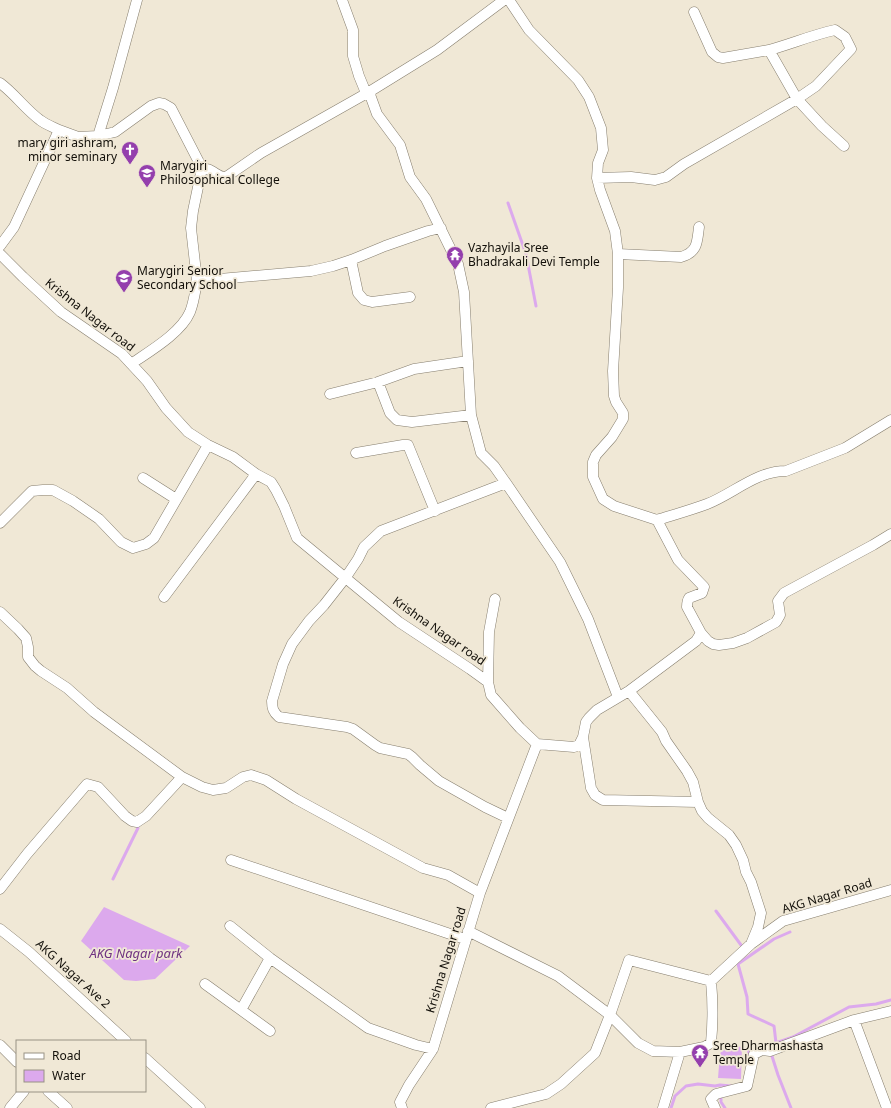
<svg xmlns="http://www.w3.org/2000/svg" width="891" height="1108" font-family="'Noto Sans',sans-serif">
	<rect width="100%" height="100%" fill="#f0e8d6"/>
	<path fill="#dca9ed" d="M 104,907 L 190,946 L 155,979 L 136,981 L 124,980 L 81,941 Z
		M 730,1046 L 742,1047 L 741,1079 L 718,1078 L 720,1053 Z"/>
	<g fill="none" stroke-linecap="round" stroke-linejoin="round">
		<path stroke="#dca9ed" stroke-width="3" d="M 508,203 L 526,254 L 536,306
			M 113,879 L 138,828
			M 716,911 L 741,945
			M 776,1043 L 774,1026 L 748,1014 L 747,997 L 738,964 L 774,939 L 790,932
			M 771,1053 L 778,1075 L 791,1108
			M 748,1060 L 749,1048 L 753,1046 L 770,1045 L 793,1037 L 849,1007 L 876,1004 L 891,1000
			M 721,1098 L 721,1102 L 725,1108
			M 671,1108 L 675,1096 L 686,1086 L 698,1084 L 715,1086 L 720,1085 L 731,1086"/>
		<defs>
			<path id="street" d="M 342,0 L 353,30 L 353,56 L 359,76 L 366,93
				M 509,0 L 529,30 L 578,80 L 589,97 L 601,128 L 603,150 L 598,163 L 597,178 L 600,190 L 615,231 L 618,254 L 618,288 L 613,371 L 614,396 L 616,402 L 623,413 L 623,419 L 612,437 L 596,455 L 593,462 L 593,477 L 603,499 L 614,506 L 657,520
				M 694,12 L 712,52 L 718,57 L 723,58 L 769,50 L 797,99 L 822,126 L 844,146
				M 0,83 C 15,94 25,109 40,120 C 45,124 53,127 59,130 L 14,227 L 0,246
				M 369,92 L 437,50 L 504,0
				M 59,130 L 78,137 L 98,136 L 113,88 L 137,0
				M 98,136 L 115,132 L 151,106 L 159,103 L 164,104 L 171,108 L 202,168 C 205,169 207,169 210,170 C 217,173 217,177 226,177 L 261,153 L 369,92 L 377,114 L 400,145 L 410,177 L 426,199 L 458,264 L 464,292 L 471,415 L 481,453 L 494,466 L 506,483 L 560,562 L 588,619 L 618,697
				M 202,168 L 193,211 L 191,228 L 197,281 L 311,271 L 333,266 L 351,260 L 385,246 L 428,231 L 441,228
				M 597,178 L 631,177 L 655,180 L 666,177 L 684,164 L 797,99 L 816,86 L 851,49 L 845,37 L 835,30 C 812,35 791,44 769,50
				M 0,254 L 23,277 L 61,312 L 122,354 L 147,381 L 166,408 L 188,432 L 208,445 L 233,457 L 256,474 L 271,482 L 276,490 L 284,506 L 297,538 L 399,622 L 470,669 L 488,682 L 491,695 L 520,728 L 537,744 L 480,893 L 433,1049 L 409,1085 L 400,1102 L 402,1108
				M 618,254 L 681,257 C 698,252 697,242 699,227
				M 351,260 L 358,293 L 364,300 L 372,302 L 410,297
				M 131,364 C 150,351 181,333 190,312 C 194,302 195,292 197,281
				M 378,382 L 390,413 L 397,420 L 412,422 L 471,415
				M 330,394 L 378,382 L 414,369 L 468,361
				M 356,453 L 403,445 L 408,445 L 435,511
				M 143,478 L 176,499
				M 506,483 L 381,531 L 364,547 L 358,559 L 346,577 L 324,605 L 309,621 L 292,644 L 283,664 L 272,701 C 272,708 273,712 279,717 L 347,727 L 353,729 L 375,745 L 380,748 L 408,754 L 412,757 L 420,765 L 439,781 L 485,807 L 508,818
				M 0,523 L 32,491 L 43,490 L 53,490 L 73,501 L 99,519 L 121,542 L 133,548 L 146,544 L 154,538 L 208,445
				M 164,597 L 256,474
				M 0,612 L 18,629 L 26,638 L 28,647 L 28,657 L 35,666 L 41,671 L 67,688 L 94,712 L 182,777 L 202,787 L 213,790 L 226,788 L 243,777 L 251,775 L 266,780 L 296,799 L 423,868 L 448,875 L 480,893
				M 701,633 L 708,641 L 713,644 L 719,645 L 733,643 L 747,638 L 776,622 L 780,615 L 778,601 L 784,593 L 873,545 L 891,534
				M 488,682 L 489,632 L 495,599
				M 629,691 L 662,732 L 666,741 L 687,771 L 693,782 L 698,802 L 702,811 L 708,818 L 729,835 L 736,845 L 743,860 L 746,872 L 751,882 L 761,913 L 758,927 L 751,944
				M 583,737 L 591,788 L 595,795 L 603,800 L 698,802
				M 537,744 L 574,747 L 579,745 L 583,737 L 586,722 L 589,718 L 597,710 L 629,691 L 696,641 L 701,633 L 687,607 C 687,603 687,601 689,598 L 702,593 L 704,587 L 678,560 L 657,520 C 673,515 691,510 707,504 C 733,494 756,471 786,471 L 845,448 L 891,420
				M 231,860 L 465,939
				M 0,889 L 27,854 L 87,784 L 98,787 L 125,816 L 132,821 L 137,822 L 146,816 L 182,777
				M 230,926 L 270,958 L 368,1028 L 416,1045 L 433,1049
				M 0,929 L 29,952 L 126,1041
				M 468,931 L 558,976 L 610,1015 L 638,1043 L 653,1051 L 680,1052 L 704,1047 L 711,1043 C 713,1022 713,1002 711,981
				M 205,984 L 241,1010 L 270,958
				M 241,1010 L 270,1031
				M 854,1020 L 887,1108
				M 0,1045 L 17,1062
				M 145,1058 L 200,1108
				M 48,1091 L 67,1108
				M 10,1108 L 24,1091
				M 491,1108 L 546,1094 L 561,1084 L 595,1053 L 610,1015 L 629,960 L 711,981 L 751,944 L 783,921 L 891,890
				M 663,1108 L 680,1052
				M 715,1108 L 711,1099 L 716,1094 L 747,1086 L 754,1054 L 762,1050 L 770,1051 L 854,1020 L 891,1011"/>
		</defs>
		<use href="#street" stroke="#867e6e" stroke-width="11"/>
		<use href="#street" stroke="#fff" stroke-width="10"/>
	</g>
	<defs>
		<symbol id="church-pin" viewBox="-11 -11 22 30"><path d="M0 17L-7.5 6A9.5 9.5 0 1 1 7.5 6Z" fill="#943fad" stroke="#f0e8d6"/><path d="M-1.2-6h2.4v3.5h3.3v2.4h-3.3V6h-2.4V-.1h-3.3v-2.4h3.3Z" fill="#fff"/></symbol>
		<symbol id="university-pin" viewBox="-11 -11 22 30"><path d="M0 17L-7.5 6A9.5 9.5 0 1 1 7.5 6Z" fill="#943fad" stroke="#f0e8d6"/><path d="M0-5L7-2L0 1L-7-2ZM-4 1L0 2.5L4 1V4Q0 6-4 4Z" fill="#fff"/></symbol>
		<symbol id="temple-pin" viewBox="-11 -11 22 30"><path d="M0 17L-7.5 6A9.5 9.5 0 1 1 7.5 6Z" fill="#943fad" stroke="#f0e8d6"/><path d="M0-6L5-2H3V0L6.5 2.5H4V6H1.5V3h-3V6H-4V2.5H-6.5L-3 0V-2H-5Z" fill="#fff"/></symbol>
		<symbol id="school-pin" viewBox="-11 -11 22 30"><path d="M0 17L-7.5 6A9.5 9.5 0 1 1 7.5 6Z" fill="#943fad" stroke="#f0e8d6"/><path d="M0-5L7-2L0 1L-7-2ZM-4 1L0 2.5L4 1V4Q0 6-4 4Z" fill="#fff"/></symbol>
	</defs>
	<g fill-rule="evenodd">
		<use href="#church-pin" x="120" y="140" width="20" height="27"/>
		<use href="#university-pin" x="137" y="163" width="20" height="27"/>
		<use href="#temple-pin" x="445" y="245" width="20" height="27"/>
		<use href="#school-pin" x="114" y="268" width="20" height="27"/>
		<use href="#temple-pin" x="690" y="1043" width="20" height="27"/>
	</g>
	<g text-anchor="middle" stroke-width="3.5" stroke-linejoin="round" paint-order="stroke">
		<g font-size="12" fill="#13100a" stroke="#f0e8d6" text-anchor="start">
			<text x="117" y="147" text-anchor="end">mary giri ashram,<tspan x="117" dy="14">minor seminary</tspan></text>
			<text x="160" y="170">Marygiri<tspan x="160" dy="14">Philosophical College</tspan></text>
			<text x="468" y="252">Vazhayila Sree<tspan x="468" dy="14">Bhadrakali Devi Temple</tspan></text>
			<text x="137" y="275">Marygiri Senior<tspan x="137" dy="14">Secondary School</tspan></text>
			<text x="713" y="1050">Sree Dharmashasta<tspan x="713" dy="14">Temple</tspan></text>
		</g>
		<g font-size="12" fill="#13100a" stroke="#f0e8d6">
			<text transform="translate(90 315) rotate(38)" y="4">Krishna Nagar road</text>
			<text transform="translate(439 631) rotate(35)" y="4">Krishna Nagar road</text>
			<text transform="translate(827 896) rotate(-17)" y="4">AKG Nagar Road</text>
			<text transform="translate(446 960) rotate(-73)" y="4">Krishna Nagar road</text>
			<text transform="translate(73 974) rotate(42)" y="4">AKG Nagar Ave 2</text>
		</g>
		<g font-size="13" font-style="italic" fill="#6f3281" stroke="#f0e8d6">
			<text x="136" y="958">AKG Nagar park</text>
		</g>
	</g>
	<rect x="16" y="1040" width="130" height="52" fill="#f0e8d6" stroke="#989284"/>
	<rect x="24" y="1053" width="20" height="6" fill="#ffffff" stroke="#989284"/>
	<text x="52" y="1060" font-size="12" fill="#13100a">Road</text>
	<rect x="24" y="1070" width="20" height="12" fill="#dca9ed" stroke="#989284"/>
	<text x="52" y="1080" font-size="12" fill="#13100a">Water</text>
</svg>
